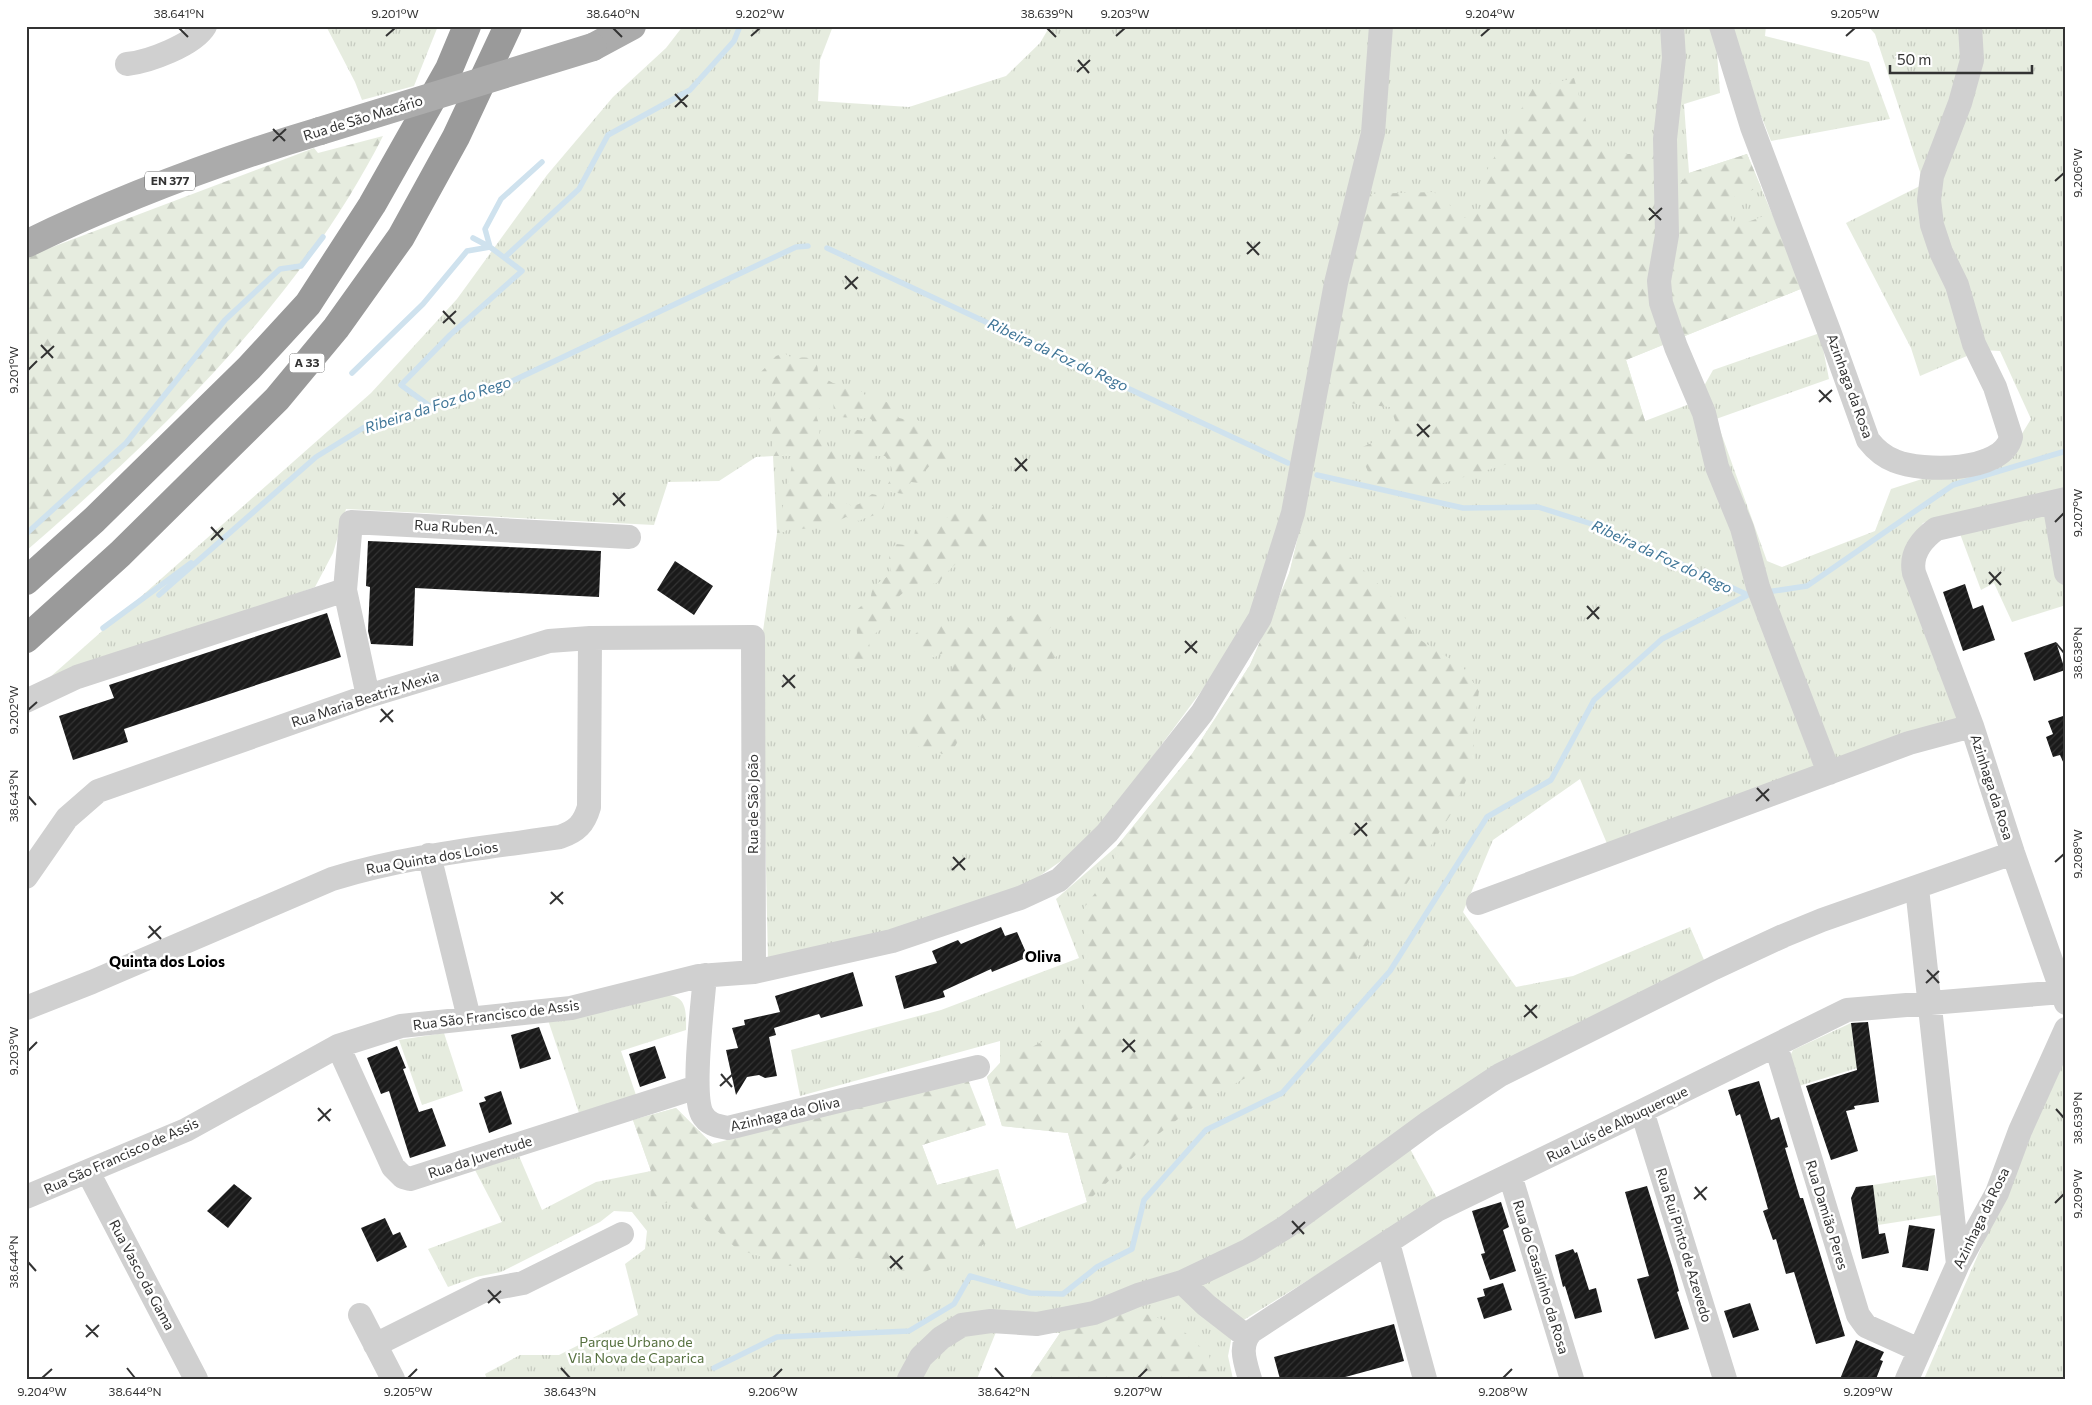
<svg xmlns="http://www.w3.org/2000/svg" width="2092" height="1405" font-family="Commissioner,sans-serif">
	<defs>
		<pattern id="grass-tufts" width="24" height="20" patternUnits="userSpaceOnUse" patternTransform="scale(1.25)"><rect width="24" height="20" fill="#e6ecdf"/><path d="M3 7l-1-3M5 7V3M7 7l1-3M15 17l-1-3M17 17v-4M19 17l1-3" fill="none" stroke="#c6cbc0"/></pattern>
		<pattern id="forest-firs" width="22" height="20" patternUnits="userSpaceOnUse" patternTransform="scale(1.25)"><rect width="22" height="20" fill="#e6ecdf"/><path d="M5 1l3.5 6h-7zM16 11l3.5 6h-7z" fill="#c6cbc0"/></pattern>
		<pattern id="building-hatch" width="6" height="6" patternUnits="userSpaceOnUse" patternTransform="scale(1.25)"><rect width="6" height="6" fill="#1a1a1a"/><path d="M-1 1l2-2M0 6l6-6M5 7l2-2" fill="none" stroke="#333"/></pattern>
	</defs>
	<rect width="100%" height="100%" fill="#fff"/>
	<path fill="url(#grass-tufts)" d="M 326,26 L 438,26 L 414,86 L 362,100 L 355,82 Z
		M 683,26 L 833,26 L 820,60 L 818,101 L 909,107 L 1006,76 L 1040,43 L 1050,26 L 1373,26 L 1367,127 L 1286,501 L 1243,635 L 1096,833 L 1064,859 L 1028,884 L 889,931 L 768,960 L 761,645 L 777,533 L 773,456 L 756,457 L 719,481 L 668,482 L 654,525 L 346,509 L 333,553 L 315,587 L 40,686 L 371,393 L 457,299 L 547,175 L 613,97 L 666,48 Z
		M 1388,26 L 1715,26 L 1720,93 L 1684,104 L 1689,173 L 1747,154 L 1803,288 L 1626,360 L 1645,421 L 1695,402 L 1713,370 L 1820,333 L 1829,379 L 1716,419 L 1767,561 L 1782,567 L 1875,531 L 1891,489 L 2012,450 L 2031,419 L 2000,351 L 1981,350 L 1920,376 L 1911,348 L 1846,223 L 1924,184 L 1875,34 L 1868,26 L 2066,26 L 2066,605 L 2012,622 L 1994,583 L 1981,590 L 1953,515 L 1923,523 L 1905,553 L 1965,719 L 1608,846 L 1580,779 L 1493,840 L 1463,912 L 1516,987 L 1573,976 L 1690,927 L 1707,967 L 1537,1052 L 1409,1147 L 1438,1200 L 1234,1326 L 1228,1356 L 1233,1379 L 1029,1379 L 1060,1333 L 996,1332 L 977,1379 L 487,1379 L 485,1374 L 520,1355 L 559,1355 L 638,1315 L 625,1264 L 645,1249 L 647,1231 L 632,1212 L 614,1211 L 600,1222 L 501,1272 L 476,1277 L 448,1287 L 428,1249 L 502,1222 L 475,1170 L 519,1156 L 542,1210 L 596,1182 L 651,1171 L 633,1120 L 676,1108 L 712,1144 L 986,1125 L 922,1145 L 937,1185 L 998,1169 L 1016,1229 L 1087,1202 L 1068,1133 L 1002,1126 L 987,1077 L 1000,1063 L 1000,1041 L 800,1096 L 791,1050 L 941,1010 L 1079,958 L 1056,899 L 1117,846 L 1192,754 L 1250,665 L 1288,578 L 1299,533 Z
		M 1726,26 L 1766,26 L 1765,36 L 1869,62 L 1890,119 L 1771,141 Z
		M 669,995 C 688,997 686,1015 686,1030 L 621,1051 L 636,1095 L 579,1113 L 548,1020 L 608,1011 Z
		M 1851,1023 L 1857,1068 L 1799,1086 L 1790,1056 L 1793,1050 Z
		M 444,1033 L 463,1091 L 422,1105 L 399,1040 Z
		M 2066,1045 L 2066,1379 L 1924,1379 L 2000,1204 Z
		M 1935,1175 L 1942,1215 L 1878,1225 L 1873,1185 Z"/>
	<path fill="url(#forest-firs)" d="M 1574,78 L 1589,132 L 1618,154 L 1653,154 L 1676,189 L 1689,173 L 1747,154 L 1761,187 L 1725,200 L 1734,227 L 1772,213 L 1803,288 L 1626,360 L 1645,421 L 1612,461 L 1524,459 L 1434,486 L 1405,487 L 1374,485 L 1358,449 L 1399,431 L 1390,407 L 1317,400 L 1365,194 L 1434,192 L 1465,218 L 1489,206 L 1481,181 L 1533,88 Z
		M 383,136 C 300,300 163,432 26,551 L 26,257 L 314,148 L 318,153 Z
		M 784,353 L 794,359 C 806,356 818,356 818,372 L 824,378 L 833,383 L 860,390 L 868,398 L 880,399 L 889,403 L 899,418 L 907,420 L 913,417 L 922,423 L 921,430 C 929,439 938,440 948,447 L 950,457 L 940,466 L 931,464 L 926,470 L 925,475 L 920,483 L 911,482 L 904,494 L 890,492 L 888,484 C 895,473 893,467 885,456 L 875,456 L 872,463 L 865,470 L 855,467 L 854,457 L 857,453 L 851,435 L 857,430 L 866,431 L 872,427 L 872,420 L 868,417 L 861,419 L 856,413 C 848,420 842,418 834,413 L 833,400 L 826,398 L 816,415 L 820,427 L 819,436 L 836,455 C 835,469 843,474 837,489 L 830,490 L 827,498 L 832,504 L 841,501 L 852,506 L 859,504 L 872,494 L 881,496 L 885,502 L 882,513 C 873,516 866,517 859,521 L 846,517 L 834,523 L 824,521 C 813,529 803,530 790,528 L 784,532 L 777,533 L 794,456 L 773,456 L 773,442 L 767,435 L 771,421 L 768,407 L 776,393 L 772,388 L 761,385 L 760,373 L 776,356 Z
		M 986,503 L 993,506 L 993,518 L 981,526 L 983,533 L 989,539 L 988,549 L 979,553 L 971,546 L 964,545 L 958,552 L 959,560 C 953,568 944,573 940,582 L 929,585 L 921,582 C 904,590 887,602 890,623 L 873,635 L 869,643 L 871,654 L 864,666 L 856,669 L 849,661 L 848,654 C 862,638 856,630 854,612 L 871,598 C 871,585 882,580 892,574 C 888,561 887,555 896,544 L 905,545 L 914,538 L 915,530 L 921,524 C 941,533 943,514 959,512 C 963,512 969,514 972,514 Z
		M 1299,533 L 1350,557 L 1397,602 L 1414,636 L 1463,667 L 1479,691 L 1473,734 L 1475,760 L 1451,814 L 1369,943 L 1279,1060 L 1199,1103 L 1152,1139 L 1087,1202 L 1068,1133 L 1002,1126 L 987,1077 L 1000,1063 L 1084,1021 L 1084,908 L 1112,870 L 1117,846 L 1192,754 L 1250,665 L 1290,571 Z
		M 1022,611 L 1032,617 L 1043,611 L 1050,618 L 1051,627 L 1045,634 L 1046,641 L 1055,646 L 1058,655 L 1052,660 L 1049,670 L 1039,680 L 1030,680 L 1024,669 L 1014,666 L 1010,675 C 1012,681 1017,690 1017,697 C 1016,712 999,724 985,720 C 982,718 978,715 975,713 L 968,714 C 957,729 964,749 942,754 C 932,748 931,750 922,748 C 909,744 904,728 906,717 C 916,715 921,711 925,701 L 935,702 L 945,698 L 954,661 L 945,652 L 935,657 L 923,658 L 913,650 L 912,637 L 924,626 L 938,620 L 951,626 L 966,625 L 977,635 L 985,636 L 995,627 L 1005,623 L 1010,616 Z
		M 967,1077 L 986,1125 L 922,1145 L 937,1185 L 998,1169 L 1016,1229 L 919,1275 L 857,1258 L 790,1266 L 737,1249 L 685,1201 L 651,1204 L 651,1171 L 633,1120 L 676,1108 L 712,1144 Z
		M 1128,1308 L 1176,1324 L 1209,1355 L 1214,1379 L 1029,1379 L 1060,1333 Z"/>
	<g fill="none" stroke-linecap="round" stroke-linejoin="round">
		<path stroke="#cfe2ee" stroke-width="5.5" d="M 473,238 L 490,247
			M 490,247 L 485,229 L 501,199 L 542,162
			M 827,248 L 1288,463
			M 505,257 L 579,189 L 608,135 L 690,90 L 734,41 L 740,26
			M 352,373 L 423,304 L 467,251 L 490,247 L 522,271 L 450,335 L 401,385 L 431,407
			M 1317,475 L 1463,508 L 1538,507 L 1598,526 L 1748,595
			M 26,534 L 126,443 L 225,320 L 280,269 L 301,266 L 323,237
			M 1767,592 L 1807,586 L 1953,485 L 2066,451
			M 159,595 L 316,457 L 363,428 L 504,385 L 796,247 L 808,246
			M 103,628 L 191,563
			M 714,1368 L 777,1337 L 909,1331 L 954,1304 L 970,1276 L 1030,1293 L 1063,1294 L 1097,1267 L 1132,1249 L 1144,1200 L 1206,1130 L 1282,1093 L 1390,971 L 1487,817 L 1551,780 L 1594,700 L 1662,639 L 1746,596"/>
	</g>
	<path fill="url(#building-hatch)" d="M 368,541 L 601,551 L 599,597 L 415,588 L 413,646 L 371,644 L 368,631 L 370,587 L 366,586 Z
		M 675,561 L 713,586 L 694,615 L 657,590 Z
		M 1965,584 L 1973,609 L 1983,605 L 1995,640 L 1963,651 L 1943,592 Z
		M 327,613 L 341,657 L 124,729 L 128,742 L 73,760 L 59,716 L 114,698 L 109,685 Z
		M 2056,642 L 2065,670 L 2034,681 L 2024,653 Z
		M 2066,715 L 2066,764 L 2064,764 L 2060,755 L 2053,757 L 2046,737 L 2053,734 L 2048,721 Z
		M 1001,927 L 1005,936 L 1017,932 L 1028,957 L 992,972 L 991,969 L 943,991 L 945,997 L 904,1009 L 895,976 L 937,963 L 932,951 L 958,940 L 961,944 Z
		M 853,972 L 863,1006 L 821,1018 L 819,1014 L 774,1028 L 776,1035 L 769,1037 L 777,1076 L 765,1078 L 759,1075 L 747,1077 L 736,1095 L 726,1050 L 738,1048 L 732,1028 L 745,1025 L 744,1020 L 780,1012 L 775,996 Z
		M 1868,1022 L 1879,1102 L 1854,1106 L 1855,1109 L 1846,1111 L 1858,1151 L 1831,1160 L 1806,1086 L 1857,1070 L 1851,1023 Z
		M 539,1027 L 551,1059 L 520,1069 L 511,1035 Z
		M 397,1046 L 406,1068 L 403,1069 L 419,1112 L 432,1108 L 446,1146 L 410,1158 L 389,1091 L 381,1094 L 367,1058 Z
		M 655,1046 L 666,1078 L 640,1087 L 629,1054 Z
		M 1759,1081 L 1771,1120 L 1779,1117 L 1788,1147 L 1785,1148 L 1800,1198 L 1803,1198 L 1812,1227 L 1845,1336 L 1816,1344 L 1794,1272 L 1786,1274 L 1776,1239 L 1773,1240 L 1763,1211 L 1768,1209 L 1757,1171 L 1740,1114 L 1736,1116 L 1728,1090 Z
		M 501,1091 L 512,1124 L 489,1133 L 479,1103 L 486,1101 L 484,1097 Z
		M 234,1184 L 252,1198 L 228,1228 L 207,1211 Z
		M 1873,1185 L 1879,1234 L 1885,1233 L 1889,1253 L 1862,1259 L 1851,1198 L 1856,1187 Z
		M 1647,1186 L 1673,1269 L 1679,1291 L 1677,1292 L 1689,1329 L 1655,1339 L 1637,1279 L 1649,1276 L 1625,1192 Z
		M 1501,1202 L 1509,1227 L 1503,1230 L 1516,1271 L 1490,1280 L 1481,1254 L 1485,1253 L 1472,1211 Z
		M 385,1218 L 393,1235 L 400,1232 L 407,1247 L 377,1262 L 361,1228 Z
		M 1909,1225 L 1935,1229 L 1928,1271 L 1902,1267 Z
		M 1573,1249 L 1575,1253 L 1577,1252 L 1589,1290 L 1596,1288 L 1602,1312 L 1575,1319 L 1565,1286 L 1563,1287 L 1555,1255 Z
		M 1503,1283 L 1512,1310 L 1484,1319 L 1477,1298 L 1485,1296 L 1483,1289 Z
		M 1750,1303 L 1759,1330 L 1733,1338 L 1724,1311 Z
		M 1394,1324 L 1404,1361 L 1338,1379 L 1280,1379 L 1274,1357 Z
		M 1856,1340 L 1884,1352 L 1880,1360 L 1883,1361 L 1876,1379 L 1840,1379 Z"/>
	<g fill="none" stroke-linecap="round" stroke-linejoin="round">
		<path stroke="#d0d0d0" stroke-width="24" d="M 1672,26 L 1674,58 L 1665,139 L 1667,235 L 1659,281 L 1661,303 L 1676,347 L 1704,413 L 1717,467 L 1742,528 L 1758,587 L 1829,773
			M 1721,26 L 1752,127 L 1829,331 L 1868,440 C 1875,449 1884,457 1895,461 C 1922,472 2003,473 2011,437 L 1995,387 L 1974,344 L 1957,285 L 1941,252 L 1932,225 L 1929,200 L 1932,176 L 1960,103 L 1972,60 L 1970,26
			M 127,64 C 148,62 194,45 205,26
			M 2066,499 L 1936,529 C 1921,540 1910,554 1914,573 L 1972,726 L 2013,853 L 2066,1003
			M 2054,502 L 2066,573
			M 368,696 L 345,590 L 351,522 L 629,537
			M 26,701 L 77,677 L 345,590
			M 429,855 L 469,1018
			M 26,877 L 67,818 L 98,791 L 368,696 L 549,641 L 590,638 L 753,637 L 754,972
			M 1917,888 L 1958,1264
			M 1478,903 L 1909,743 L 1972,726
			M 705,975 C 703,1004 691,1092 702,1114 C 708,1125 718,1126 728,1128 L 978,1067
			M 26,1008 L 92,982 L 332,879 C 406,856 484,848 560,837 C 577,831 584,824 589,807 L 590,638
			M 338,1046 L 393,1167 L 403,1177 L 410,1179 L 697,1087
			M 1776,1046 L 1858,1315 L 1866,1326 L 1919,1350
			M 1642,1111 L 1725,1379
			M 88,1172 L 196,1379
			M 1510,1175 L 1572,1379
			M 26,1197 L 186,1130 L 338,1046 L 401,1026 L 571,1008 L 699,976 L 754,972 L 892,941 L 1020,898 L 1059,880 L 1107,833 L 1202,713 L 1260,618 L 1293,513 L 1336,283 L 1373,133 L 1381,26
			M 1388,1243 L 1425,1379
			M 1182,1282 L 1249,1250 L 1286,1227 L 1429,1122 L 1500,1075 L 1714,968 L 1783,936 L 1822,920 L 2013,853
			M 360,1315 L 393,1379
			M 375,1345 L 485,1290 L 523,1283 L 622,1234
			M 909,1379 L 921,1357 L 941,1338 L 962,1325 L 991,1321 L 1037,1324 L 1094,1313 L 1138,1295 L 1182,1282 L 1206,1305 L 1246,1336
			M 1250,1379 C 1245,1362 1238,1344 1252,1331 L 1437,1210 L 1642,1111 L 1847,1010 L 2062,992
			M 1907,1379 L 1958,1264 L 1997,1193 L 2020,1131 L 2066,1029"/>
		<path stroke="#ababab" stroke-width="28" d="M 593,47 L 632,26
			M 26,244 C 121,198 219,161 320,131"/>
		<path stroke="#9a9a9a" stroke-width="28" d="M 26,581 L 94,520 L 249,368 L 308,304 L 372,205 L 449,69 L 467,26
			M 26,639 L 120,554 L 277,399 L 336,328 L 401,237 L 456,137 L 508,26"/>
		<path stroke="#ababab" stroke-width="28" d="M 320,131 L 593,47"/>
	</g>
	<path fill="none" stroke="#333" stroke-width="2" d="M 179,28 L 188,37M 613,28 L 622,37M 1047,28 L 1056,37M 386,36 L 395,28M 751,36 L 760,28M 1116,36 L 1125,28M 1481,36 L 1490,28M 1846,36 L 1855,28M 1078,60 L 1089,73M 1077,72 L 1090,60M 675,94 L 687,107M 675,107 L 688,95M 273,129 L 285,141M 273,141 L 286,129M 2055,181 L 2064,173M 1649,208 L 1661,220M 1649,220 L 1662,208M 1247,242 L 1259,255M 1247,254 L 1260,242M 845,276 L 857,289M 845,289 L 858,277M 443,311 L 455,324M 443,323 L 456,311M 41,345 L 53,358M 41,358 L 54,346M 28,370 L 37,361M 1819,390 L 1831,402M 1819,402 L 1832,390M 1417,424 L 1429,437M 1417,436 L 1430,425M 1015,458 L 1027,471M 1015,471 L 1027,459M 613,493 L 625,506M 613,505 L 625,493M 2055,522 L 2064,513M 211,527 L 223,540M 211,540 L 223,528M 1989,572 L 2001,585M 1989,584 L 2001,572M 1587,606 L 1599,619M 1587,619 L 1599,607M 1185,641 L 1197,653M 2056,643 L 2064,653M 1185,653 L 1197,641M 783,675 L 795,688M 782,687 L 795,675M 381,709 L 393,722M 28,710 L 37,702M 380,722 L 393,710M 1757,788 L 1769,801M 28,796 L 36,805M 1756,801 L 1769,789M 1355,823 L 1367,836M 1354,835 L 1367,823M 953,857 L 965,870M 2055,862 L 2064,854M 952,870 L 965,858M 551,892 L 563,904M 550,904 L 563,892M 149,926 L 161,939M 148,938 L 161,926M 1927,970 L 1939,983M 1926,983 L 1939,971M 1525,1005 L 1537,1018M 1524,1017 L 1537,1005M 1123,1039 L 1135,1052M 28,1051 L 37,1042M 1122,1052 L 1135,1040M 721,1074 L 732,1087M 720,1086 L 733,1074M 318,1108 L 330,1121M 2056,1109 L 2064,1118M 318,1121 L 331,1109M 1695,1187 L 1706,1200M 1694,1199 L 1707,1187M 2055,1203 L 2064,1194M 1292,1221 L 1304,1234M 1292,1234 L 1305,1222M 890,1256 L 902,1269M 28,1262 L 36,1271M 890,1268 L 903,1256M 488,1290 L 500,1303M 488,1303 L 501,1291M 86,1325 L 98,1337M 86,1337 L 99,1325M 127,1368 L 135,1378M 561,1368 L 570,1378M 995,1368 L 1004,1378M 42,1378 L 52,1369M 408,1378 L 417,1369M 773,1378 L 782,1369M 1138,1378 L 1147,1369M 1503,1378 L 1512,1369M 1868,1378 L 1877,1369"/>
	<g text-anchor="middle" stroke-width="5" stroke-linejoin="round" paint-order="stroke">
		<g fill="#fff" stroke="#707070" stroke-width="1">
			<rect x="145" y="171.5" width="50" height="19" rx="4"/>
			<rect x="289.5" y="353.5" width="35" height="19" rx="4"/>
		</g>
		<g font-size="12" font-weight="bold" fill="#333">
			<text x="170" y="185">EN 377</text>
			<text x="307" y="367">A 33</text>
		</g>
		<g font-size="14" fill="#333" stroke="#fff">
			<text transform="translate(363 118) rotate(-17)" y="5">Rua de São Macário</text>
			<text transform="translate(1850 386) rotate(70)" y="5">Azinhaga da Rosa</text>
			<text transform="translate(456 527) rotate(3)" y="5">Rua Ruben A.</text>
			<text transform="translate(365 699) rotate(-18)" y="5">Rua Maria Beatriz Mexia</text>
			<text transform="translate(1992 787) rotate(72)" y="5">Azinhaga da Rosa</text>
			<text transform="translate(753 804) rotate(-90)" y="5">Rua de São João</text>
			<text transform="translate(432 858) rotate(-10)" y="5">Rua Quinta dos Loios</text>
			<text transform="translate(496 1015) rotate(-7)" y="5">Rua São Francisco de Assis</text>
			<text transform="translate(785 1114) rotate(-13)" y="5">Azinhaga da Oliva</text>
			<text transform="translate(1617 1124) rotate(-26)" y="5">Rua Luís de Albuquerque</text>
			<text transform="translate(121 1156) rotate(-24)" y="5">Rua São Francisco de Assis</text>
			<text transform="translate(480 1157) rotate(-18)" y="5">Rua da Juventude</text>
			<text transform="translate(1827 1215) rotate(73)" y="5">Rua Damião Peres</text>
			<text transform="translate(1981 1218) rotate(-64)" y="5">Azinhaga da Rosa</text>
			<text transform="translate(1684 1245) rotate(73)" y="5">Rua Rui Pinto de Azevedo</text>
			<text transform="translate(142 1275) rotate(62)" y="5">Rua Vasco da Gama</text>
			<text transform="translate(1541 1277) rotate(73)" y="5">Rua do Casalinho da Rosa</text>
		</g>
		<g font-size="14" fill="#56703f" stroke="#fff">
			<text x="636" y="1347">Parque Urbano de<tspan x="636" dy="16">Vila Nova de Caparica</tspan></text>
		</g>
		<g font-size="15" font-style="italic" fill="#3f7597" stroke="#fff">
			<text transform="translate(1058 355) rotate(25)" y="5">Ribeira da Foz do Rego</text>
			<text transform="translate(438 405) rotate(-18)" y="5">Ribeira da Foz do Rego</text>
			<text transform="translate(1662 557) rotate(25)" y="5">Ribeira da Foz do Rego</text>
		</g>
		<g font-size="15" font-weight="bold" fill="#000" stroke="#fff">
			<text x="1043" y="962">Oliva</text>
			<text x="167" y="967">Quinta dos Loios</text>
		</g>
	</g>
	<rect width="2092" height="1405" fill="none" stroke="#ffffff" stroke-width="55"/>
	<path d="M1890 65v8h142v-8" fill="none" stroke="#333333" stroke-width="2.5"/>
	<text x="1897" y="65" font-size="15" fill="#333333" stroke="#ffffff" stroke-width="4" paint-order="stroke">50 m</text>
	<rect x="28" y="28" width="2036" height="1350" fill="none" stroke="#333" stroke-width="2"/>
	<g font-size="12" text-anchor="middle" fill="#333">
		<text x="179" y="18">38.641°N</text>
		<text x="395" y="18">9.201°W</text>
		<text x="613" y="18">38.640°N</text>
		<text x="760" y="18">9.202°W</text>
		<text x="1047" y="18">38.639°N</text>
		<text x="1125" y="18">9.203°W</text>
		<text x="1490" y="18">9.204°W</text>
		<text x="1855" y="18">9.205°W</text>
		<text transform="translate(2078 173) rotate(-90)" y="4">9.206°W</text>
		<text transform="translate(14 370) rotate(-90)" y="4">9.201°W</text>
		<text transform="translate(2078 513) rotate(-90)" y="4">9.207°W</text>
		<text transform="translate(2078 653) rotate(-90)" y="4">38.638°N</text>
		<text transform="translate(14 710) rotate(-90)" y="4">9.202°W</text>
		<text transform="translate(14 796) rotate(-90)" y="4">38.643°N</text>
		<text transform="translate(2078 854) rotate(-90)" y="4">9.208°W</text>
		<text transform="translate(14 1051) rotate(-90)" y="4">9.203°W</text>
		<text transform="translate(2078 1118) rotate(-90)" y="4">38.639°N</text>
		<text transform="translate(2078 1194) rotate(-90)" y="4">9.209°W</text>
		<text transform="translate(14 1262) rotate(-90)" y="4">38.644°N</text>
		<text x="42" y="1396">9.204°W</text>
		<text x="135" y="1396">38.644°N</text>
		<text x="408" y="1396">9.205°W</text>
		<text x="570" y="1396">38.643°N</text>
		<text x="773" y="1396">9.206°W</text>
		<text x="1004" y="1396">38.642°N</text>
		<text x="1138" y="1396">9.207°W</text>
		<text x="1503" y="1396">9.208°W</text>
		<text x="1868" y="1396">9.209°W</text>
	</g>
</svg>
